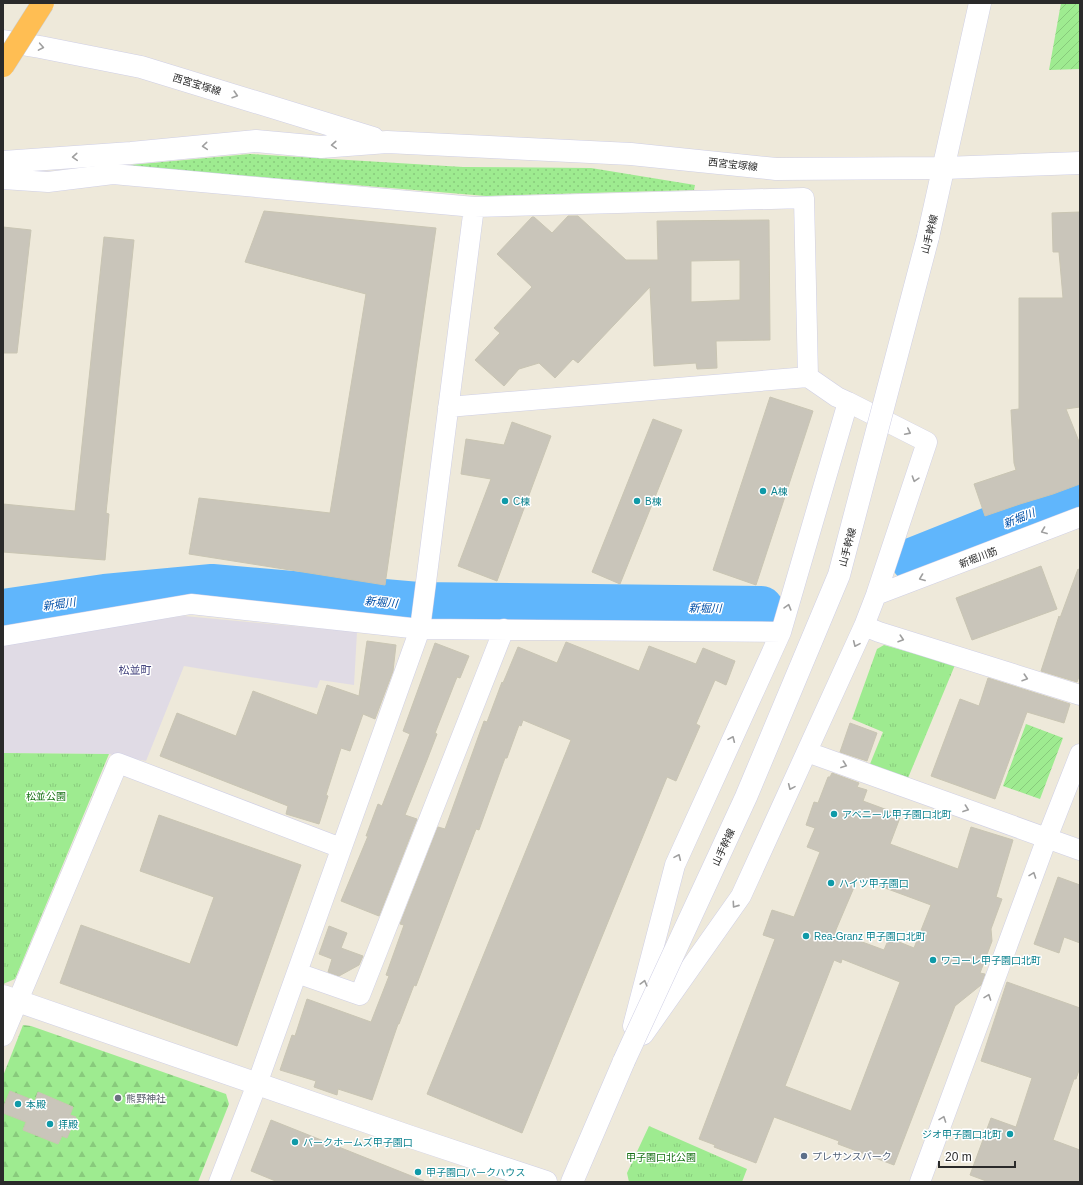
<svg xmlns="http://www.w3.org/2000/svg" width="1083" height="1185" font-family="Arial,'Noto Sans JP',sans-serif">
	<defs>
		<pattern id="grass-dots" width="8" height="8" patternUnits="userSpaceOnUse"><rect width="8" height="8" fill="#9eeb90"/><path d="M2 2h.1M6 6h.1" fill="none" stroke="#88ca7c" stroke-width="1.8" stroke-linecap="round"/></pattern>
		<pattern id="forest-firs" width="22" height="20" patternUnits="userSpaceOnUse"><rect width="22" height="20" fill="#9eeb90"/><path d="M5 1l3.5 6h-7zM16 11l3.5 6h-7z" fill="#88ca7c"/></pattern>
		<pattern id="park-tufts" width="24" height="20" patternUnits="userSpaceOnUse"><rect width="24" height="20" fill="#9eeb90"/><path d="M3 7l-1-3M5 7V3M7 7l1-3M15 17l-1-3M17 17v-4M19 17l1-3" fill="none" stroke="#88ca7c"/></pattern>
		<pattern id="garden-furrows" width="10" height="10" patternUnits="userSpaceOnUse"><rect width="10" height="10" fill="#9eeb90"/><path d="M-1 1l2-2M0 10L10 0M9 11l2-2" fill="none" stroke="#88ca7c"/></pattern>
	</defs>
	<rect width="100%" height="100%" fill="#eee9da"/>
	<path fill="#e0dbe5" d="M 184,616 L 357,632 L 354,685 L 320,680 L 317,688 L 184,666 L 146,761 L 109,754 L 3,753 L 3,642 Z"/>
	<path fill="url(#grass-dots)" d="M 250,154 L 463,167 L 591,168 L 695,185 L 694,190 L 486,196 L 248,176 L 133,170 L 130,165 Z"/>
	<path fill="url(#forest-firs)" d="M 23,1025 L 31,1026 L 226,1094 L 229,1104 L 198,1182 L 3,1182 L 3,1076 Z"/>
	<path fill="url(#park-tufts)" d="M 884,645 L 955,665 L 908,778 L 870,764 L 883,732 L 852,719 L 877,649 Z
		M 3,753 L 109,754 L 15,979 L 3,984 Z
		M 649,1126 L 747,1169 L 742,1182 L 629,1182 L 627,1173 Z"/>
	<path fill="url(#garden-furrows)" d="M 1061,3 L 1080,3 L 1080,69 L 1049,70 Z
		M 1026,724 L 1063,738 L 1040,799 L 1003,786 Z"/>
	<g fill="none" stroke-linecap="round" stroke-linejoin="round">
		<path stroke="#60b6fc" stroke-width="46" d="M 914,560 L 1080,494
			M 3,612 L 105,597 L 212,587 L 418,605 L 761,609"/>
	</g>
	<path fill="#c9c5ba" stroke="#c9c5b3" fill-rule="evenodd" d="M 264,211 L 436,228 L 385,585 L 189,554 L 199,498 L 330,513 L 366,294 L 245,262 Z
		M 1080,212 L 1080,407 L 1066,409 L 1080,444 L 1080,484 L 1053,494 L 1020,504 L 985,516 L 974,484 L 1016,470 L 1014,463 L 1011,410 L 1019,409 L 1019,298 L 1063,298 L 1059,252 L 1053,252 L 1052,213 Z
		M 568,216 L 578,216 L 626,260 L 658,260 L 657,221 L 769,220 L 770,340 L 716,341 L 717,368 L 697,369 L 696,363 L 654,366 L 650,287 L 578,363 L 573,359 L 555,378 L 539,363 L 519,369 L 504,386 L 475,360 L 500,333 L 494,328 L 532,287 L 497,254 L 532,217 L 534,217 L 552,233 ZM 740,260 L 740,300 L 691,302 L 691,261 Z
		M 3,227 L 31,230 L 17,353 L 3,353 Z
		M 104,237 L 134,240 L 106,513 L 109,514 L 105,560 L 3,552 L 3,504 L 75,511 Z
		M 770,397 L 813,411 L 756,585 L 713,570 Z
		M 653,419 L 682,430 L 620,584 L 592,572 Z
		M 512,422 L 551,436 L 497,581 L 458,566 L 491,479 L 461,474 L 466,439 L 504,445 Z
		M 1041,566 L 1057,609 L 972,640 L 956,598 Z
		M 1078,569 L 1080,570 L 1080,674 L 1077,682 L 1041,671 L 1059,616 L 1060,618 Z
		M 367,641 L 396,645 L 393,671 L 375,719 L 363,714 L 350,751 L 341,748 L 326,795 L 328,796 L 319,824 L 286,814 L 288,806 L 160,756 L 177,713 L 236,736 L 253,691 L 317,715 L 327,685 L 359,696 Z
		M 566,642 L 639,671 L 649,646 L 696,664 L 703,648 L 735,661 L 726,685 L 715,680 L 696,724 L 700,726 L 676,781 L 667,777 L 522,1133 L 427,1094 L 571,740 L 523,720 L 521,726 L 519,725 L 507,758 L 505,758 L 479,830 L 476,829 L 416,986 L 414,985 L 399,1024 L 398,1024 L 372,1100 L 338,1089 L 337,1095 L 314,1087 L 316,1081 L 280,1070 L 292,1035 L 295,1036 L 307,999 L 371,1022 L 389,976 L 386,975 L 404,925 L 400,924 L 438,827 L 445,829 L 484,721 L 487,722 L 502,682 L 503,683 L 518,647 L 557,663 Z
		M 435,643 L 469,656 L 460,678 L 457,677 L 435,733 L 437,734 L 427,760 L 405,815 L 417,819 L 379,916 L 341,901 L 368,836 L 366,836 L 378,804 L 382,806 L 410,734 L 403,731 Z
		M 988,678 L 1070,704 L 1064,723 L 1027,712 L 995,799 L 931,776 L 960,699 L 979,706 Z
		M 850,723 L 877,733 L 867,761 L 840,752 Z
		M 832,773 L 859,783 L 857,787 L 867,790 L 863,801 L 901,815 L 890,844 L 958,869 L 971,827 L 1013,840 L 996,897 L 1002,899 L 991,929 L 992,941 L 980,973 L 985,974 L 981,985 L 955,1006 L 894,1165 L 838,1144 L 839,1141 L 774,1117 L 756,1163 L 714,1147 L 715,1145 L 699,1139 L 775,939 L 763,935 L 772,910 L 794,917 L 820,852 L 807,847 L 815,828 L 806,825 L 814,802 L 818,803 L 828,777 L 830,777 ZM 858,878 L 931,905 L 914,948 L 889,938 L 884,950 L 835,932 ZM 842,959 L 900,982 L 851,1111 L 785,1086 L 834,960 L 841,963 Z
		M 159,815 L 301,865 L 237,1046 L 60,983 L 81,925 L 190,964 L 214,897 L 140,871 Z
		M 1058,877 L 1080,885 L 1080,943 L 1064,937 L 1059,953 L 1034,944 Z
		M 329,926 L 347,933 L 341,948 L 363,956 L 359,965 L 339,976 L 328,972 L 332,959 L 319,954 Z
		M 1007,982 L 1080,1008 L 1080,1067 L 1076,1079 L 1074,1079 L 1053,1140 L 1080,1150 L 1080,1182 L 989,1182 L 970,1175 L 991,1118 L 1016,1127 L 1032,1078 L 981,1061 Z
		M 10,1091 L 35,1101 L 38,1092 L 73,1107 L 70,1115 L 76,1117 L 67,1138 L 62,1136 L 58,1144 L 23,1130 L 26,1122 L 3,1113 L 3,1108 Z
		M 271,1120 L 424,1181 L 423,1182 L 278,1182 L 251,1171 Z"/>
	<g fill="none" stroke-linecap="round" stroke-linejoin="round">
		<defs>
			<path id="minor" d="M 3,179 L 48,182 L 113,174 L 474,207 L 804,198 L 808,377
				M 448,407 L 808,377 L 837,397 L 848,402 L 927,442 L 876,595 L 864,626 L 741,896 L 643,1035
				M 876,595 L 1080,517
				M 864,626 L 879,632 L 1080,695
				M 3,636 L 191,604 L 420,629 L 781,632
				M 807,752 L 1080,850
				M 297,973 L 360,995 L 504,629
				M 633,1026 L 675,865 L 781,632 L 848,402
				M 3,1036 L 118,763 L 341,848
				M 219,1182 L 257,1084 L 420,629 L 474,207
				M 920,1182 L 1047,838 L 1080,754"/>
			<path id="tertiary" d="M 928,237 L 980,3
				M 3,996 L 411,1137 L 546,1182
				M 572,1182 L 624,1061"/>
			<path id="secondary" d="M 3,41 L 40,47 L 141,67 L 373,138
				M 3,162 L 131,153 L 256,141 L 321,147 L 387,142 L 631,154 L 776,169 L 944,168 L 1080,163"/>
		</defs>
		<use href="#minor" stroke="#cfcfe5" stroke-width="21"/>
		<use href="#tertiary" stroke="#cfcfe5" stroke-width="23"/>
		<use href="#secondary" stroke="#cfcfe5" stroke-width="23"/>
		<use href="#minor" stroke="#fff" stroke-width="20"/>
		<use href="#tertiary" stroke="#fff" stroke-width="22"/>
		<use href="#secondary" stroke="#fff" stroke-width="22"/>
		<defs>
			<path id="tertiary-bridge" d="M 624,1061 L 746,797 L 839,575 L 928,237"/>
			<path id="motorway-bridge" d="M 3,66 L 43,3"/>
		</defs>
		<use href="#tertiary-bridge" stroke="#cfcfe5" stroke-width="23" stroke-linecap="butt"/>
		<use href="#motorway-bridge" stroke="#ccc" stroke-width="23" stroke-linecap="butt"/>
		<use href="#tertiary-bridge" stroke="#fff" stroke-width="22"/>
		<use href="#motorway-bridge" stroke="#ffbe53" stroke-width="22"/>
	</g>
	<defs><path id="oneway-chevron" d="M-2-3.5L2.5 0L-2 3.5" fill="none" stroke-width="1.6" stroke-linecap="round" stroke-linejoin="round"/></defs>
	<g stroke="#9f9f9f">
		<use href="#oneway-chevron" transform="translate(41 47) rotate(10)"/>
		<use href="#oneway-chevron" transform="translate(235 95) rotate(17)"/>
		<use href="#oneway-chevron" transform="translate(334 145) rotate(176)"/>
		<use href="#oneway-chevron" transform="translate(205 146) rotate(175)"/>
		<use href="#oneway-chevron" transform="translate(75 157) rotate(176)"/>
		<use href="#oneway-chevron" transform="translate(908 432) rotate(27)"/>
		<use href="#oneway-chevron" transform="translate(915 479) rotate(108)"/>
		<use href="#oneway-chevron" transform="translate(1044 531) rotate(159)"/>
		<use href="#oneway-chevron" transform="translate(922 578) rotate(159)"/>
		<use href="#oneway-chevron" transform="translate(788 607) rotate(-74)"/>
		<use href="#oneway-chevron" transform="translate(901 639) rotate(18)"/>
		<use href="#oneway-chevron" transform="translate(856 644) rotate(114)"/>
		<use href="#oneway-chevron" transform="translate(1025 678) rotate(18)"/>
		<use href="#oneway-chevron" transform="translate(732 739) rotate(-66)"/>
		<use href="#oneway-chevron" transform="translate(844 765) rotate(20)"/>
		<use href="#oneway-chevron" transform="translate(791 787) rotate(114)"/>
		<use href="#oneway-chevron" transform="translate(966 809) rotate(20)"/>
		<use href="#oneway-chevron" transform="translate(678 857) rotate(-66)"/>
		<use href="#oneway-chevron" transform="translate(1033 875) rotate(-70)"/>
		<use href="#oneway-chevron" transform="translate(735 905) rotate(125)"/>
		<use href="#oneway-chevron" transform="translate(644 983) rotate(-75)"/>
		<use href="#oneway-chevron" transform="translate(988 997) rotate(-70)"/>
		<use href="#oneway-chevron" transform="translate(943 1119) rotate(-70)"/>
	</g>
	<g fill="#0f9aa8" stroke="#fff" stroke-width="1.5">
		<circle cx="763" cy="491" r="4"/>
		<circle cx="505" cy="501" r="4"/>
		<circle cx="637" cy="501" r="4"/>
		<circle cx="834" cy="814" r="4"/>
		<circle cx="831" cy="883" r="4"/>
		<circle cx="806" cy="936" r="4"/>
		<circle cx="933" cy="960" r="4"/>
		<circle cx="18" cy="1104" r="4"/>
		<circle cx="50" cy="1124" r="4"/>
		<circle cx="1010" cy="1134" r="4"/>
		<circle cx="295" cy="1142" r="4"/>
		<circle cx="418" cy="1172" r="4"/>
	</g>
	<circle fill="#6b7280" stroke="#fff" stroke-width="1.5" cx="118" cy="1098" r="4"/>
	<circle fill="#5c6f8a" stroke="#fff" stroke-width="1.5" cx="804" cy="1156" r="4"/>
	<g text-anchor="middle" stroke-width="3" stroke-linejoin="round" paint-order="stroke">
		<g font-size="10" fill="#2a2a2a" stroke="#fff">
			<text transform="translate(197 84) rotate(17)" y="4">西宮宝塚線</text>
			<text transform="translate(733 164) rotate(6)" y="4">西宮宝塚線</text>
			<text transform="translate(929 234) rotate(-76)" y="4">山手幹線</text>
			<text transform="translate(847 547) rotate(-75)" y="4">山手幹線</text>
			<text transform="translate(978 557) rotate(-21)" y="4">新堀川筋</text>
			<text transform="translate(723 847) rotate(-65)" y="4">山手幹線</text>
		</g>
		<g font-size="10" fill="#0d838f" stroke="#fff" text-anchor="start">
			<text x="771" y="495">A棟</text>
			<text x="513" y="505">C棟</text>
			<text x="645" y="505">B棟</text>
			<text x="842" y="818">アベニール甲子園口北町</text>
			<text x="839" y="887">ハイツ甲子園口</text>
			<text x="814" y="940">Rea-Granz 甲子園口北町</text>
			<text x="941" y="964">ワコーレ甲子園口北町</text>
			<text x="26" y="1108">本殿</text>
			<text x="58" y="1128">拝殿</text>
			<text x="1002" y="1138" text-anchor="end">ジオ甲子園口北町</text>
			<text x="303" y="1146">パークホームズ甲子園口</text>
			<text x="426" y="1176">甲子園口パークハウス</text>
		</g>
		<g font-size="10" fill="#146f12" stroke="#fff">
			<text x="46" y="800">松並公園</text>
			<text x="661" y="1161">甲子園口北公園</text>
		</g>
		<g font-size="10" fill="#5b616d" stroke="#fff" text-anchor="start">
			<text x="126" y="1102">熊野神社</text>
		</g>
		<g font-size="10" fill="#4e5e75" stroke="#fff" text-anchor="start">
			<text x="812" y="1160">プレサンスパーク</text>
		</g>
		<g font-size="11" font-style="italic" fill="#004fa7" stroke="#fff">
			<text transform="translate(1019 518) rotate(-22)" y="4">新堀川</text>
			<text transform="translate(381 602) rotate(5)" y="4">新堀川</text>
			<text transform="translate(59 604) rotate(-8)" y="4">新堀川</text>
			<text transform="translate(705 608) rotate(1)" y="4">新堀川</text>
		</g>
		<g font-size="11" fill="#45457f" stroke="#fff">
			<text x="135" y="674">松並町</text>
		</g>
	</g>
	<rect width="1083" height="1185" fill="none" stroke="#2a2a2a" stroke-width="8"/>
	<path d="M939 1161v6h76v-6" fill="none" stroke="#2a2a2a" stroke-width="2"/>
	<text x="945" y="1161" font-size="12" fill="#2a2a2a" stroke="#ffffff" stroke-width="3" paint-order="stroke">20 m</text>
</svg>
